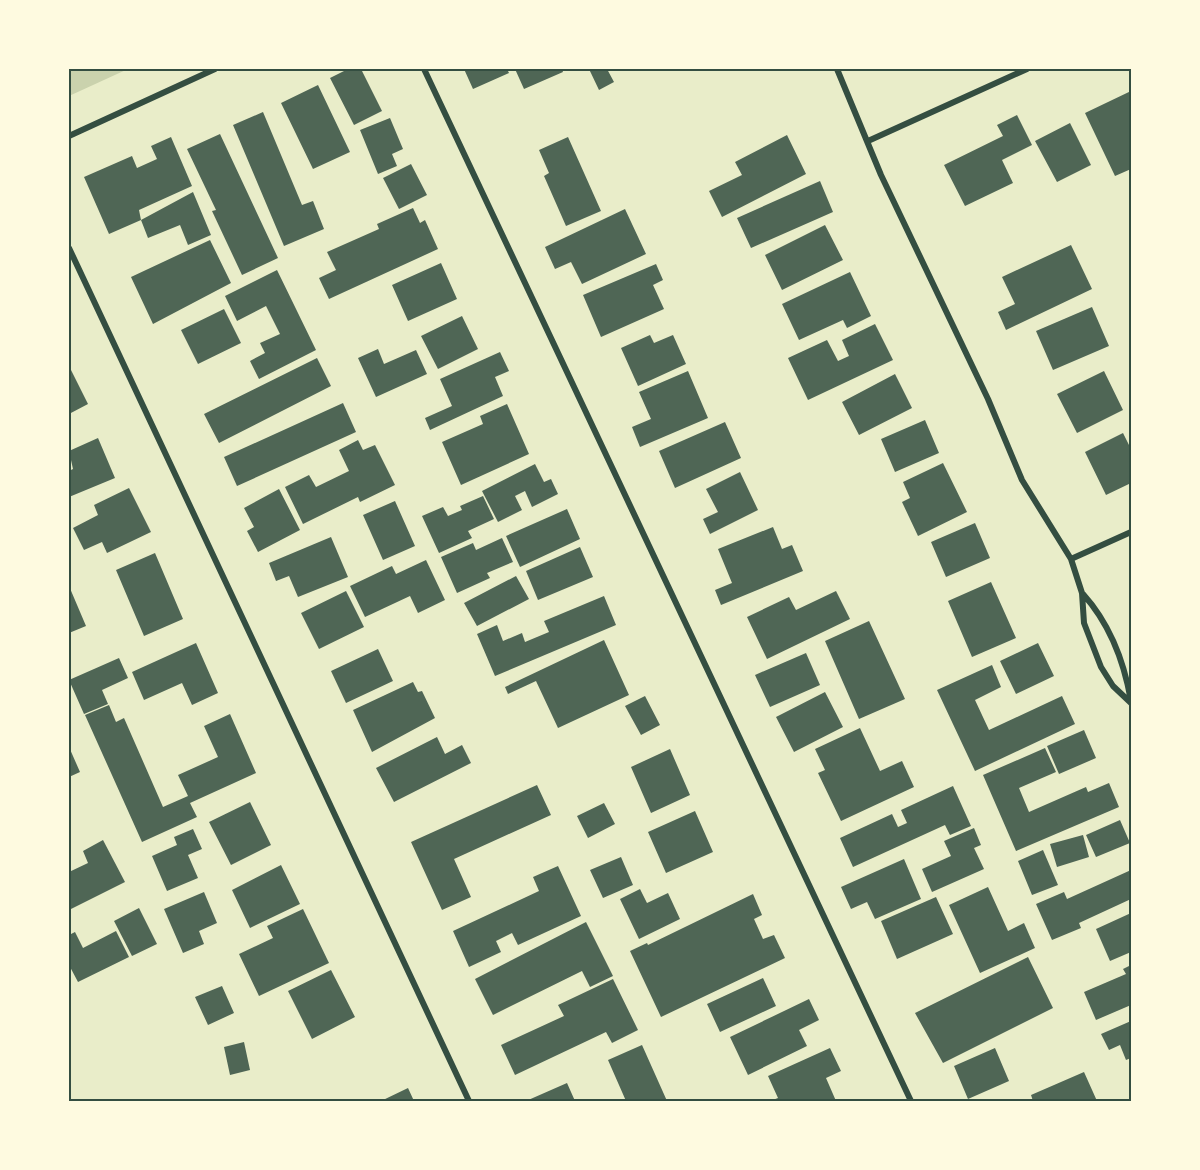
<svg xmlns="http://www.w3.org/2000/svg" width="1200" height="1170" font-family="Bitter,serif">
	<rect width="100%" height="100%" fill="#e9edc9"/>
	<path fill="#cad2ad" d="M 69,69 L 128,69 L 69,96 Z"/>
	<path fill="#4f6655" d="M 348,69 L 361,69 L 382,111 L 354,125 L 330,78 Z
		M 464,69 L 507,69 L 509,73 L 473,89 Z
		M 515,69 L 562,69 L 563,72 L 524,89 Z
		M 589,69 L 607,69 L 614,82 L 599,90 Z
		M 318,85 L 350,152 L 313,169 L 281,103 Z
		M 1131,91 L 1131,169 L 1115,176 L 1085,113 Z
		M 263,112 L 302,205 L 313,201 L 324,229 L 284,246 L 233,125 Z
		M 1017,115 L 1032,145 L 1002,160 L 1013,183 L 965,206 L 944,165 L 1003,136 L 997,125 Z
		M 390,118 L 403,149 L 392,154 L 397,166 L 378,174 L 360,130 Z
		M 1070,123 L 1091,165 L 1057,182 L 1035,141 Z
		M 220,134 L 278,258 L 242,275 L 212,211 L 216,210 L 187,149 Z
		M 787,135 L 806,174 L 722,217 L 709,191 L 742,175 L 735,162 Z
		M 171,137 L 192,186 L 139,210 L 141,220 L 193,192 L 211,235 L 188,245 L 180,225 L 148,238 L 141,220 L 109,234 L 84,177 L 132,156 L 137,168 L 157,159 L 151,146 Z
		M 568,137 L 601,211 L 566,226 L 544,176 L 549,173 L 539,150 Z
		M 411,164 L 427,195 L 399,209 L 383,178 Z
		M 820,181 L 833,212 L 751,248 L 737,218 Z
		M 413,208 L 420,223 L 425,220 L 438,249 L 329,299 L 319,278 L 336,270 L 327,252 L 379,229 L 377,224 Z
		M 625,209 L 646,254 L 582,284 L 571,262 L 555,269 L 545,247 Z
		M 825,225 L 843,260 L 782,290 L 765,255 Z
		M 210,240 L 231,283 L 153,324 L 131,277 Z
		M 1071,245 L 1092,289 L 1006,330 L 998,312 L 1015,304 L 1002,277 Z
		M 441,263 L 457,299 L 408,321 L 392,285 Z
		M 656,264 L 663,280 L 653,285 L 664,309 L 601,337 L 583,295 Z
		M 277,270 L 316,350 L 259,379 L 250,361 L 265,353 L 260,343 L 280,334 L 266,306 L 237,321 L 225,296 Z
		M 850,272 L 871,316 L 847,328 L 843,320 L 799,340 L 782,304 Z
		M 1092,307 L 1109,346 L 1053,370 L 1036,331 Z
		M 224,309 L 241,343 L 198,364 L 181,330 Z
		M 462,316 L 478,349 L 438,369 L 421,336 Z
		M 875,324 L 893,360 L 808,400 L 788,358 L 827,340 L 838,361 L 849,356 L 842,340 Z
		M 650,335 L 654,343 L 673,335 L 686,364 L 638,386 L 621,348 Z
		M 378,349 L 384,364 L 416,350 L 427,374 L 376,397 L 358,358 Z
		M 500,352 L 509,371 L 495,377 L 503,396 L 430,430 L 425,418 L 452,406 L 440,379 Z
		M 317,358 L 331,386 L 219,443 L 204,414 Z
		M 71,370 L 88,404 L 69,414 L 69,372 Z
		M 688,371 L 708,418 L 640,447 L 632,427 L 651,419 L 639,392 Z
		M 1104,371 L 1123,410 L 1077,433 L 1057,394 Z
		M 895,374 L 912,408 L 859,435 L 842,402 Z
		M 343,403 L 356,432 L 237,486 L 224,457 Z
		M 507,404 L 529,454 L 461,485 L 442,442 L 483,424 L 480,416 Z
		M 925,420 L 939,453 L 895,472 L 881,439 Z
		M 725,422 L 741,458 L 675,488 L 659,451 Z
		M 1123,433 L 1129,445 L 1131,444 L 1131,483 L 1106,495 L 1085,452 Z
		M 98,438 L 115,478 L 69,497 L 69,471 L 73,469 L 69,451 Z
		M 358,440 L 363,450 L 375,445 L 395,485 L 360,502 L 358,497 L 303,524 L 285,487 L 309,475 L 316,487 L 349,471 L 339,450 Z
		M 943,463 L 967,512 L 918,536 L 902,502 L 910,498 L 903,482 Z
		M 535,464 L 544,482 L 551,479 L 558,494 L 532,507 L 525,491 L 515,496 L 522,510 L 498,522 L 482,491 Z
		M 740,472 L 758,510 L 710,534 L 703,519 L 718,512 L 706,489 Z
		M 129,488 L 151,532 L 107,553 L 102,542 L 84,550 L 73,528 L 98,515 L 94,505 Z
		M 279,489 L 300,530 L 258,552 L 247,531 L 254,527 L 244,508 Z
		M 483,496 L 494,519 L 468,531 L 472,538 L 439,553 L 422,516 L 443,507 L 448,516 L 462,510 L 460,506 Z
		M 395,501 L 415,546 L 383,560 L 363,515 Z
		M 567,509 L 580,539 L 520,567 L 506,536 Z
		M 975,523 L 990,558 L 946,577 L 931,542 Z
		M 773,527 L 782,549 L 792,545 L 803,571 L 721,605 L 715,590 L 732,583 L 718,549 Z
		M 331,537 L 348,577 L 298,597 L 289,576 L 276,581 L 269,563 Z
		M 502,538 L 513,562 L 487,573 L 490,578 L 457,593 L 441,557 L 473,543 L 476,550 Z
		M 580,547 L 593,577 L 538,600 L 526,571 Z
		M 155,553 L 183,619 L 144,636 L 116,570 Z
		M 426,560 L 445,600 L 418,613 L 410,596 L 365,617 L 350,586 L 392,566 L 396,574 Z
		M 516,576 L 529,599 L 477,626 L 464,603 Z
		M 991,582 L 1016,638 L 972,657 L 948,601 Z
		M 69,586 L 86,626 L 69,633 Z
		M 346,591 L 364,627 L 319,649 L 301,613 Z
		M 836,591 L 850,619 L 767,659 L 747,617 L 789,597 L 796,610 Z
		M 604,596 L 616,625 L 495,676 L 477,634 L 497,625 L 503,641 L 522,633 L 525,642 L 549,632 L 544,621 Z
		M 869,621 L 905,699 L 859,719 L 825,641 Z
		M 604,640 L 629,695 L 558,728 L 536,681 L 508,694 L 505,687 Z
		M 196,643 L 218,693 L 192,705 L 182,683 L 144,700 L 132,672 Z
		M 1038,643 L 1054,676 L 1016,694 L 1000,661 Z
		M 378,649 L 393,681 L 346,703 L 331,671 Z
		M 806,653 L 820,685 L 770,707 L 755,675 Z
		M 119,658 L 128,678 L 102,690 L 108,704 L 84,714 L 69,680 Z
		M 992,665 L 1001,687 L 975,700 L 989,730 L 1062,696 L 1075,724 L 975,771 L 937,690 Z
		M 413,682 L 418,692 L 422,691 L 435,718 L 372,752 L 353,710 Z
		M 825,692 L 843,727 L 794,752 L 776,717 Z
		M 645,696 L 660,725 L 641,735 L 625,706 Z
		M 109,705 L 116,722 L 124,718 L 163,807 L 188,796 L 178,775 L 218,757 L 204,726 L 230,714 L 256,773 L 190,803 L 197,817 L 142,842 L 85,715 Z
		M 860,728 L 880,771 L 902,761 L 914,787 L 841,821 L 818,773 L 825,770 L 815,749 Z
		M 1084,730 L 1096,758 L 1059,774 L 1047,746 Z
		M 437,737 L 445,754 L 462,745 L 471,763 L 394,802 L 376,768 Z
		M 69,747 L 80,772 L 69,777 Z
		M 1045,748 L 1056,772 L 1019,788 L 1029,812 L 1086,787 L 1088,792 L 1109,783 L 1119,807 L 1016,851 L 983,775 Z
		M 670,749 L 690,795 L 651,813 L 631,767 Z
		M 537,785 L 551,815 L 454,859 L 471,897 L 442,910 L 411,842 Z
		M 953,786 L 971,826 L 950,835 L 945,825 L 853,867 L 840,838 L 892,814 L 898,827 L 907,823 L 901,810 Z
		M 250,802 L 271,845 L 231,865 L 209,822 Z
		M 604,803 L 615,824 L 588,838 L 577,816 Z
		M 695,811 L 713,852 L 666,873 L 648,832 Z
		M 1120,820 L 1130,843 L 1096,857 L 1086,835 Z
		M 974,828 L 981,845 L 974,848 L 984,869 L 932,892 L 922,869 L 951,856 L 944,841 Z
		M 193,829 L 202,849 L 188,855 L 198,878 L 167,891 L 152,856 L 177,845 L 174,837 Z
		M 1083,835 L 1089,857 L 1057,867 L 1050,844 Z
		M 103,840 L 125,882 L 69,910 L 69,872 L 88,863 L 83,851 Z
		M 1043,850 L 1058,885 L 1032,895 L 1018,861 Z
		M 621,857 L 633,885 L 603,898 L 590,870 Z
		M 904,859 L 921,899 L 875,919 L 867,902 L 851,909 L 841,887 Z
		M 281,865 L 300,904 L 250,928 L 232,890 Z
		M 558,866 L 581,916 L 518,945 L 512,933 L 496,941 L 501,952 L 469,967 L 453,931 L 539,891 L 533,877 Z
		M 1131,870 L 1131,899 L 1079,923 L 1081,928 L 1052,940 L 1036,904 L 1064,892 L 1067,899 Z
		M 988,887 L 1008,931 L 1024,923 L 1035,948 L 980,973 L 949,905 Z
		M 640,889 L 647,903 L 668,893 L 680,919 L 639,939 L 620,899 Z
		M 204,892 L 217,923 L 199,931 L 204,944 L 183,953 L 164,909 Z
		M 753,894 L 762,915 L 754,919 L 763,939 L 774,935 L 785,958 L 661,1017 L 630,951 L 647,943 L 648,945 Z
		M 936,897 L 953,934 L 897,959 L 881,921 Z
		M 139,908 L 157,944 L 132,956 L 114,921 Z
		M 303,909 L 329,963 L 259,996 L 239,954 L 273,938 L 267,926 Z
		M 1131,913 L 1131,952 L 1110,961 L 1096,929 Z
		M 586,922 L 613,976 L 590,987 L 582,971 L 493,1015 L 475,979 Z
		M 116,931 L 129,957 L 78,982 L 69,965 L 69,935 L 75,932 L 83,948 Z
		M 1028,957 L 1053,1008 L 943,1063 L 915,1013 Z
		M 1131,965 L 1131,1005 L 1096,1020 L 1084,992 L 1126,974 L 1123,969 Z
		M 331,970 L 355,1017 L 312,1039 L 288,991 Z
		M 763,978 L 776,1006 L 720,1032 L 707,1004 Z
		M 613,979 L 638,1030 L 612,1043 L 606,1032 L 515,1075 L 501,1045 L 564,1016 L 558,1005 Z
		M 222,986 L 234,1013 L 208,1025 L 195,997 Z
		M 809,999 L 819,1020 L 799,1030 L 807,1046 L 748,1075 L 730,1037 Z
		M 1131,1021 L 1131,1058 L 1126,1060 L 1120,1045 L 1109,1050 L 1101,1034 Z
		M 244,1042 L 250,1070 L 230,1075 L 224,1047 Z
		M 642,1045 L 667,1101 L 626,1101 L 608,1060 Z
		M 830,1048 L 841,1071 L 826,1078 L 836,1101 L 770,1101 L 778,1098 L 768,1076 Z
		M 995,1048 L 1009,1081 L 968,1099 L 954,1066 Z
		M 1084,1072 L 1097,1101 L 1033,1101 L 1031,1095 Z
		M 567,1083 L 575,1101 L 526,1101 Z
		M 408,1088 L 414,1101 L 381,1101 Z"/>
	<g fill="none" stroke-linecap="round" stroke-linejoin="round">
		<path stroke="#344e41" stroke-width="6" d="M 424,69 L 911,1101
			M 837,69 L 881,175 L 988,399 L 1022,480 L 1071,559 L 1082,593 L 1084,623 L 1101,667 L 1113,686 L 1131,703
			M 69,136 L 215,69
			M 868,141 L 1027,69
			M 69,248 L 469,1101
			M 1071,559 L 1131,532
			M 1083,594 C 1110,624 1124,661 1131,701"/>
	</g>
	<rect width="1200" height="1170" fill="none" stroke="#fefae0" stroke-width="141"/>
	<rect x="70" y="70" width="1060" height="1030" fill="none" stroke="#344e41" stroke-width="2"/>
</svg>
